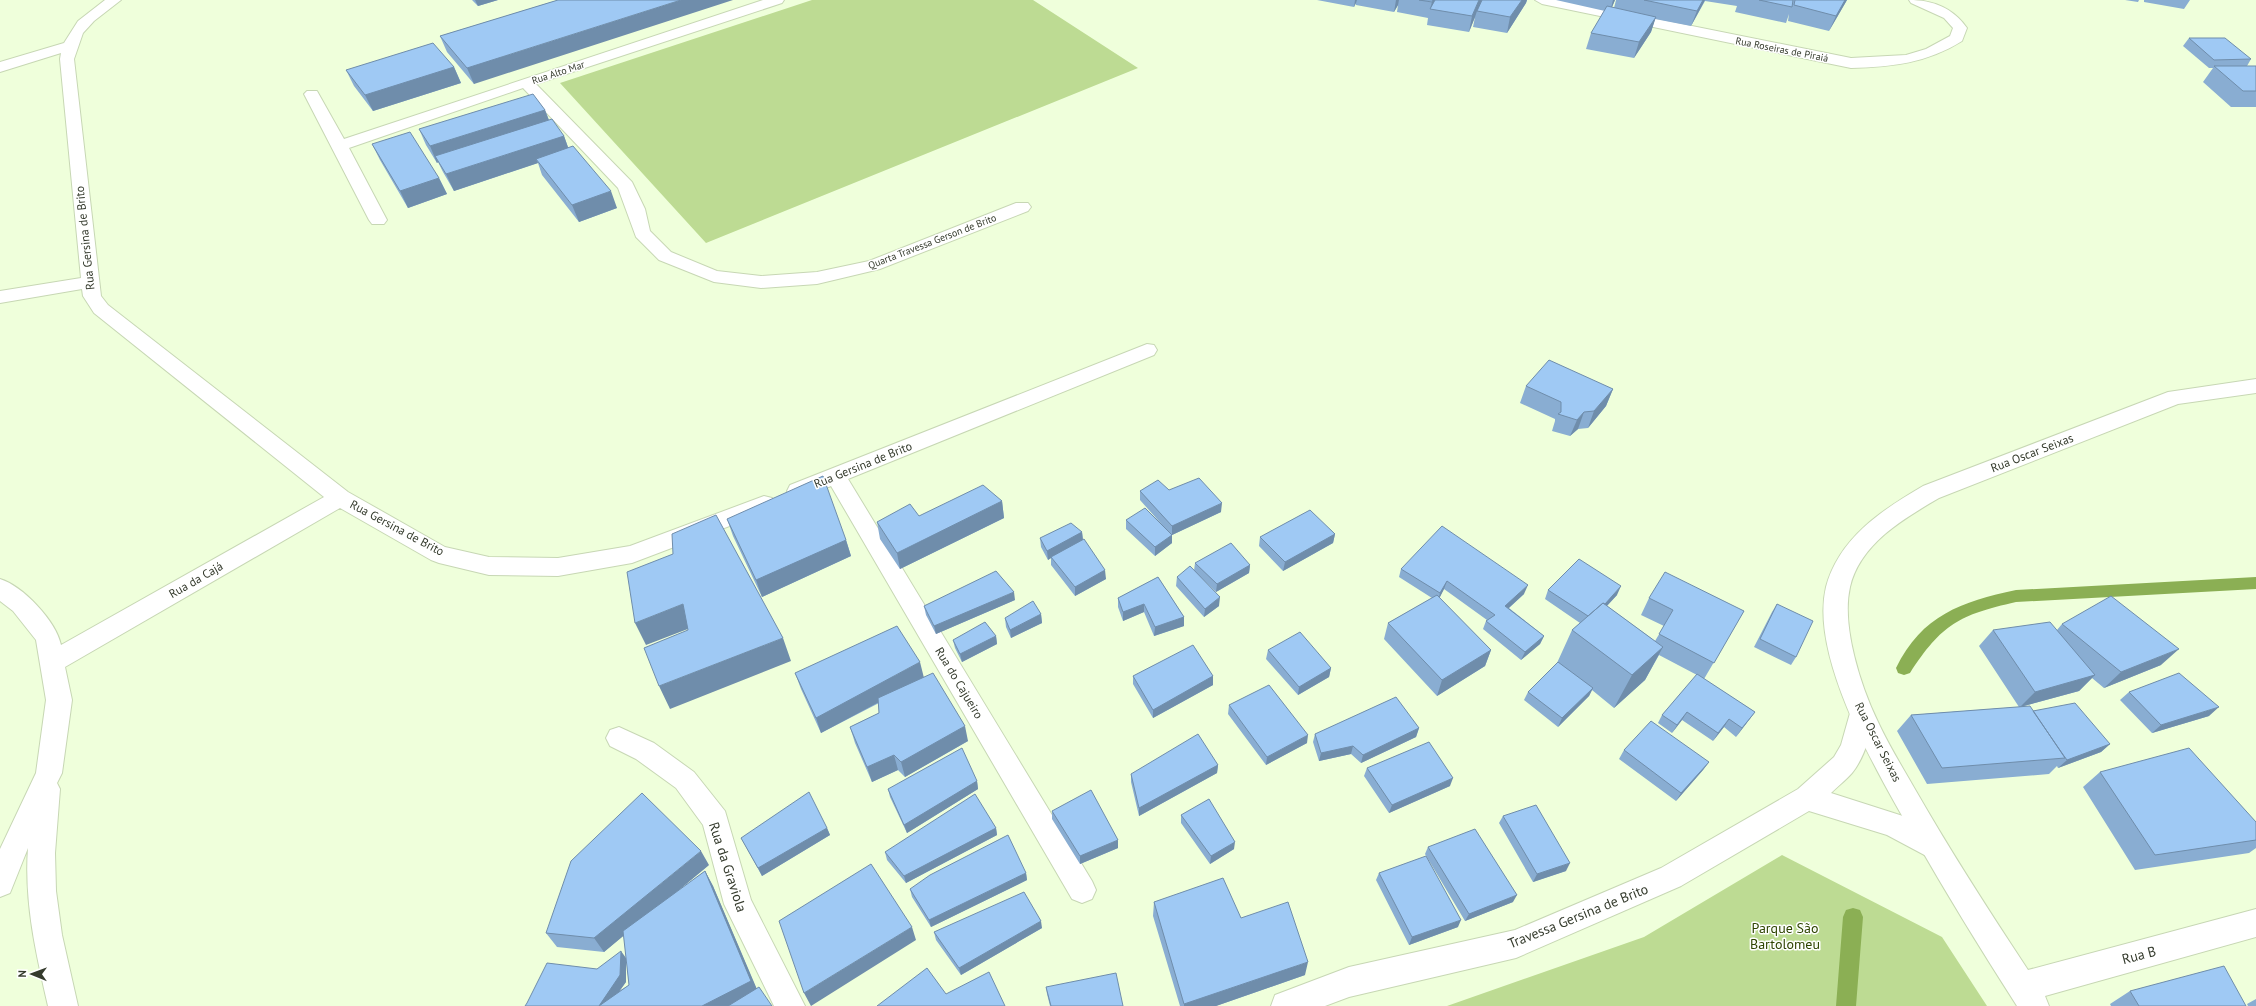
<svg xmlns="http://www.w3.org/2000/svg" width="2256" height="1006" font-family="'PT Sans',sans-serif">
	<rect width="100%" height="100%" fill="#efffdb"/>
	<path fill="#bddb93" d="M 812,0 L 1033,0 L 1138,68 L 706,243 L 560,83 Z
		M 1782,855 L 1942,937 L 1987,1006 L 1447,1006 L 1644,937 Z"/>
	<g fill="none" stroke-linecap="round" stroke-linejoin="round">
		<path fill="#8baf54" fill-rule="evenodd" d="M 2256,577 L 2256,589 L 2016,602 C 1959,615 1942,624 1910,673 L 1904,675 L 1898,673 L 1896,668 C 1922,615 1961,602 2016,590 Z
			M 1853,908 L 1860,910 L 1863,917 L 1856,1006 L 1836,1006 L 1843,917 L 1846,910 Z"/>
		<defs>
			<path id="street" d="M 105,0 L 121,0 L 94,21 L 83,33 L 74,59 L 101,296 L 108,305 L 348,492 L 445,547 L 489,557 L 558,558 L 630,546 L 764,496 L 772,498 L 775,504 L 772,510 L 632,563 L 558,576 L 489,575 L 439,563 L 431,560 L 340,508 L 65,667 L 72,700 L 62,773 L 57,783 L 60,789 L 55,853 L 56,891 L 62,935 L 78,1006 L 48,1006 C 36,954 24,902 28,848 L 10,893 L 0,897 L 0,849 L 36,773 L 46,700 L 36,640 L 13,611 L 0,601 L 0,579 C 23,586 56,621 61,645 L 324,497 L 94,313 L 83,296 L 82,289 L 0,303 L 0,291 L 81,278 L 60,59 L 61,53 L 0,72 L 0,62 L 64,43 L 78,21 Z
				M 763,0 L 784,0 L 782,3 L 536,84 L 632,182 L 645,209 L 650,231 L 671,252 L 717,271 L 761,276 L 817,272 L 869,261 L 1016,203 L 1028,203 L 1031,207 L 1028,211 L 880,269 L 817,284 L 761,288 L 714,282 L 659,260 L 636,237 L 618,188 L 523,88 L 349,148 L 387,220 L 384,224 L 372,224 L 369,220 L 304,94 L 307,91 L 317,91 L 344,139 Z
				M 1535,0 L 1563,0 L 1851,58 L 1906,55 L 1926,49 L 1950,36 L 1953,28 L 1944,18 L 1911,3 L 1909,0 C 1933,0 1953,8 1967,28 L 1962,41 C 1927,63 1892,67 1851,68 L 1542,4 Z
				M 1147,344 L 1154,345 L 1157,350 L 1154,355 L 848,479 L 1092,881 L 1096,890 L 1092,899 L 1082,903 L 1072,899 L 831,486 L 798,499 L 790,497 L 787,491 L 790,485 Z
				M 1861,703 L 1870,706 C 1878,722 1863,760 1852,773 C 1846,780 1838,786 1831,793 L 1906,817 L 1942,837 L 1946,846 L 1942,855 L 1932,859 L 1887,835 L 1809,811 L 1681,886 L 1516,958 L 1349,997 L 1325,1006 L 1271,1006 L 1275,995 L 1349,967 L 1515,930 L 1661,868 L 1798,789 L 1834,757 L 1841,745 L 1852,706 Z
				M 619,727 L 654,743 L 694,772 L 725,811 L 751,900 L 805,1006 L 774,1006 L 724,904 L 703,825 L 676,788 L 636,759 L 610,746 L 606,738 L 610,730 Z"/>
			<path id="secondary" d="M 2256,379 L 2256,393 L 2178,404 L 1939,498 C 1903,519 1860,544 1850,587 C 1841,626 1861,687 1878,722 C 1889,746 1903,768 1916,791 C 1951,852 1989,911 2028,970 L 2256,909 L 2256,937 L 2045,996 L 2049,1006 L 2017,1006 C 1981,950 1946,893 1913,835 C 1879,775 1809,658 1826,587 C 1839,538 1882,510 1923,486 L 2168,392 Z"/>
		</defs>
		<use href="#street" stroke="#c7d7b4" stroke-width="2"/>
		<use href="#secondary" stroke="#c7d7b4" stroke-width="2"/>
		<use href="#street" fill="#fff" fill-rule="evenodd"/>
		<use href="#secondary" fill="#fff" fill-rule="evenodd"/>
	</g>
	<path fill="#89add2" d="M 472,0 L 498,0 L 478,6 Z
		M 558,0 L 474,84 L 447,52 L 440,36 Z
		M 1317,0 L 1527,0 L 1526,3 L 1507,33 L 1473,27 L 1475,17 L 1469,32 L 1427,25 L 1428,18 L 1397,12 L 1398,5 L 1394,12 L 1356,5 L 1356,3 L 1354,7 Z
		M 1556,0 L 1615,0 L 1612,7 L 1614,8 L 1616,0 L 1847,0 L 1829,31 L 1788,21 L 1789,14 L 1786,23 L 1735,12 L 1737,6 L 1705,1 L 1691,26 L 1655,19 L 1651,32 L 1634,58 L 1586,49 L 1591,33 L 1605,11 Z
		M 2125,0 L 2139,0 L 2138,2 Z
		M 2144,0 L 2190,0 L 2184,9 L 2144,2 Z
		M 2189,38 L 2251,59 L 2247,66 L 2256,66 L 2256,107 L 2231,107 L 2203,82 L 2213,68 L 2209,68 L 2183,46 Z
		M 454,67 L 461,83 L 373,111 L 354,86 L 346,70 Z
		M 545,110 L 549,120 L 564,136 L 568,147 L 617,208 L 579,222 L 542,175 L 538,163 L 454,191 L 443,172 L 438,162 L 437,163 L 426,145 L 419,129 Z
		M 372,144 L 439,178 L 447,194 L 408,208 L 380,160 Z
		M 1526,386 L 1613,389 L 1606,406 L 1588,428 L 1578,429 L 1570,436 L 1552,431 L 1555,421 L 1555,419 L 1520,403 Z
		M 1169,490 L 1221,512 L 1172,535 L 1172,543 L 1155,556 L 1126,529 L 1126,520 L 1164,527 L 1140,500 L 1140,491 Z
		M 1002,501 L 1004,518 L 900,569 L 880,539 L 877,522 L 919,516 Z
		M 727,519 L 846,540 L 851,556 L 762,597 L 733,536 Z
		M 1082,532 L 1083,540 L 1106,579 L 1075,596 L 1051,565 L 1051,558 L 1048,560 L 1041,547 L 1040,538 Z
		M 1335,534 L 1333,543 L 1283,571 L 1259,546 L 1260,537 Z
		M 1195,563 L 1250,565 L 1249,573 L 1216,592 L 1195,572 L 1219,606 L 1204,617 L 1176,586 L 1177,577 L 1194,571 Z
		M 1401,569 L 1524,594 L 1509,608 L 1544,636 L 1540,644 L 1521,660 L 1483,629 L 1486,621 L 1487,620 L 1444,589 L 1439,598 L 1491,650 L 1485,666 L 1437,696 L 1384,639 L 1388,623 L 1432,598 L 1399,577 Z
		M 1158,577 L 1184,617 L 1184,626 L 1154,636 L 1144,612 L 1123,621 L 1118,607 L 1118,598 Z
		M 1548,590 L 1617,595 L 1607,606 L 1655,641 L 1664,626 L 1641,615 L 1649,598 L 1744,611 L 1704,679 L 1755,712 L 1736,737 L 1724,727 L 1713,741 L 1682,720 L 1672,733 L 1658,723 L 1662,715 L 1697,675 L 1659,655 L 1645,680 L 1614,708 L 1592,690 L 1589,696 L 1558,727 L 1524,700 L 1528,692 L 1557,663 L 1572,630 L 1580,623 L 1545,599 Z
		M 1015,600 L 936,634 L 926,615 L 924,606 Z
		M 1777,604 L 1796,657 L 1791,665 L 1754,647 L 1772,612 Z
		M 1041,614 L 1042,623 L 1011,638 L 1006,627 L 1005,618 Z
		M 2062,624 L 2161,665 L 2104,688 L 2092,678 L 2079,691 L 2024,706 L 2033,711 L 2110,744 L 2101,752 L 2058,768 L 2057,766 L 2049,774 L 1927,784 L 1897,731 L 1911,715 L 2019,707 L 1979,646 L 1993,630 L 2057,630 Z
		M 996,636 L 997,644 L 962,662 L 955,648 L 953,640 Z
		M 1268,650 L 1331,668 L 1329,677 L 1298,695 L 1266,659 Z
		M 795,673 L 924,677 L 968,741 L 905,777 L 898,770 L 872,782 L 855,743 L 850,727 L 879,713 L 879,703 L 821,733 L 801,689 Z
		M 1133,676 L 1213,676 L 1213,685 L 1153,718 L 1133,684 Z
		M 2129,692 L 2209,716 L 2152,733 L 2120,700 Z
		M 1229,705 L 1307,743 L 1266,765 L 1228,714 Z
		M 1419,728 L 1416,737 L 1361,763 L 1351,754 L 1319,761 L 1313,742 L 1315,734 Z
		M 1624,750 L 1709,762 L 1703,770 L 1676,801 L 1619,759 Z
		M 1218,765 L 1217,773 L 1139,816 L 1131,782 L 1131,774 Z
		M 1367,768 L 1450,786 L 1389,813 L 1364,776 Z
		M 2100,772 L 2256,822 L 2256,848 L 2249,853 L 2135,870 L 2083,787 Z
		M 977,781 L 978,789 L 907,833 L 890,797 L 888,789 Z
		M 1052,811 L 1118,848 L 1080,864 L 1052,819 Z
		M 1181,815 L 1234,849 L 1210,864 L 1181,823 Z
		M 1503,816 L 1566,871 L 1533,882 L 1499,823 Z
		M 827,828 L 830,835 L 762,876 L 741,838 Z
		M 996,828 L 997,835 L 906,883 L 887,860 L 885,852 Z
		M 1428,847 L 1513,902 L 1465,921 L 1425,854 Z
		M 709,865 L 673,895 L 705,871 L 713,886 L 756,988 L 772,1006 L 525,1006 L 626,982 L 619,991 L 629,985 L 624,935 L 604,952 L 557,947 L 546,933 Z
		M 1026,873 L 1027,880 L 931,927 L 912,897 L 910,889 Z
		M 1379,873 L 1458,927 L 1409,945 L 1376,880 Z
		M 1154,902 L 1241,918 L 1305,975 L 1216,1006 L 1180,1006 L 1153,916 Z
		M 1042,928 L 961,975 L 936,940 L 934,932 Z
		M 1046,987 L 1123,1006 L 1050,1006 L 1047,994 Z
		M 2130,991 L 2246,1006 L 2111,1006 L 2110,1004 Z
		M 2256,999 L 2256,1006 L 2248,1006 L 2247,1004 Z"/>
	<path fill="#6f8dab" d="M 475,0 L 498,0 L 478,6 Z
		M 681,0 L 733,0 L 474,84 L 467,68 Z
		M 1355,0 L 1357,0 L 1356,3 L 1354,7 Z
		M 1396,0 L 1399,0 L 1398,5 L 1394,12 Z
		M 1433,0 L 1439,0 L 1430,9 L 1432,2 Z
		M 1479,0 L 1483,0 L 1477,11 L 1475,17 L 1469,32 L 1472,16 Z
		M 1522,0 L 1527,0 L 1526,3 L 1507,33 L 1510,17 Z
		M 1613,0 L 1615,0 L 1610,12 Z
		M 1703,0 L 1705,0 L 1691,26 L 1697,11 Z
		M 1845,0 L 1847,0 L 1829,31 L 1836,16 Z
		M 1656,17 L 1651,32 L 1634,58 L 1639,42 Z
		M 454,67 L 461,83 L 373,111 L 365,95 Z
		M 545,110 L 551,126 L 435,156 L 438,162 L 437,163 L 430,146 Z
		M 564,136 L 570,153 L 536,159 L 538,163 L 454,191 L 446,174 Z
		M 439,178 L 447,194 L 408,208 L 400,191 Z
		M 611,191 L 617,208 L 579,222 L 572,205 Z
		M 1613,389 L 1606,406 L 1588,428 L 1594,411 Z
		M 1584,412 L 1578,429 L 1570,436 L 1577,420 Z
		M 1002,501 L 1004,518 L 900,569 L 897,553 Z
		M 1222,503 L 1221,512 L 1172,535 L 1172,543 L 1155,556 L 1155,547 L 1172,535 L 1172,526 Z
		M 1082,532 L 1083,541 L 1051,557 L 1051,558 L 1048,560 L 1047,551 Z
		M 1335,534 L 1333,543 L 1283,571 L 1285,562 Z
		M 846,540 L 851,556 L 762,597 L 756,580 Z
		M 1250,565 L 1249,573 L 1216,592 L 1217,584 Z
		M 1105,570 L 1106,579 L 1075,596 L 1075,587 Z
		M 1447,581 L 1444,589 L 1438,601 L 1440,593 Z
		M 1528,585 L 1524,594 L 1502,614 L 1505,606 Z
		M 1621,586 L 1617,595 L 1587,627 L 1591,619 Z
		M 1014,592 L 1015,600 L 936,634 L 934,626 Z
		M 1220,597 L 1219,606 L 1204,617 L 1205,609 Z
		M 683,604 L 693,627 L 646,645 L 635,623 Z
		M 1144,604 L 1144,612 L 1123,621 L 1123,612 Z
		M 1041,614 L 1042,623 L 1011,638 L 1010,630 Z
		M 1184,617 L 1184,626 L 1154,636 L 1155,627 Z
		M 996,636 L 997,644 L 962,662 L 960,654 Z
		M 1544,636 L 1540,644 L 1521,660 L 1525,652 Z
		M 783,638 L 791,661 L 670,709 L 659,686 Z
		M 1663,647 L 1645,680 L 1614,708 L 1632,675 Z
		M 2179,649 L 2161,665 L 2104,688 L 2121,672 Z
		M 1491,650 L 1485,666 L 1437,696 L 1442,680 Z
		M 920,662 L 924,678 L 821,733 L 816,718 Z
		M 1331,668 L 1329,677 L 1298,695 L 1299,687 Z
		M 2095,675 L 2079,691 L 2020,707 L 2035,692 Z
		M 1213,676 L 1213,685 L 1153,718 L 1153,710 Z
		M 1593,688 L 1589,696 L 1558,727 L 1562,718 Z
		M 2219,707 L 2209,716 L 2152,733 L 2161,725 Z
		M 1687,712 L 1682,720 L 1672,733 L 1677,725 Z
		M 1755,712 L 1749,720 L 1736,737 L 1742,728 Z
		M 1729,719 L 1724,727 L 1713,741 L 1718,733 Z
		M 965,726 L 968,741 L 905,777 L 901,762 Z
		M 1419,728 L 1416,737 L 1361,763 L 1363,755 Z
		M 1308,735 L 1307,743 L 1266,765 L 1267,757 Z
		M 2110,744 L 2101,752 L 2058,768 L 2067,760 Z
		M 1353,746 L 1351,754 L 1319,761 L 1321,753 Z
		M 894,755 L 898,770 L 872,782 L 867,767 Z
		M 1709,762 L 1703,770 L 1676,801 L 1681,793 Z
		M 1218,765 L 1217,773 L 1139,816 L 1139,808 Z
		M 1453,778 L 1450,786 L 1389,813 L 1392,805 Z
		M 977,781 L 978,789 L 907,833 L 904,825 Z
		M 827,828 L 830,835 L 762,876 L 758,868 Z
		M 996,828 L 997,835 L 906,883 L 904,876 Z
		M 1118,840 L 1118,848 L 1080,864 L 1080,856 Z
		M 1235,842 L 1234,849 L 1210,864 L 1211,856 Z
		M 701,851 L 709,865 L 604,952 L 594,938 Z
		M 1570,863 L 1566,871 L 1533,882 L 1537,874 Z
		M 705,871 L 713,886 L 759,994 L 735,1006 L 702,1006 Z
		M 1026,873 L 1027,880 L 931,927 L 929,920 Z
		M 1517,895 L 1513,902 L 1465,921 L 1469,914 Z
		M 1461,920 L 1458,927 L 1409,945 L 1412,937 Z
		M 1041,921 L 1042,928 L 961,975 L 959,968 Z
		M 912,927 L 916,940 L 811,1006 L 804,993 Z
		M 621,951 L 626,958 L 626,982 L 609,1006 L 599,1006 Z
		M 1308,962 L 1305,975 L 1216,1006 L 1184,1006 L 1184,1004 Z"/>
	<path fill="#9fc9f4" stroke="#6f8dab" d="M 558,0 L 681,0 L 467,68 L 440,36 Z
		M 1419,0 L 1433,0 L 1432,2 Z
		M 1435,0 L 1479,0 L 1472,16 L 1430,9 Z
		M 1482,0 L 1522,0 L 1510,17 L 1477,11 Z
		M 1644,0 L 1703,0 L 1697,11 Z
		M 1759,0 L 1793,0 L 1792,7 Z
		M 1795,0 L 1845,0 L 1836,16 L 1794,5 Z
		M 1607,6 L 1656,17 L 1639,42 L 1591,33 Z
		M 2189,38 L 2225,38 L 2251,59 L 2214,60 Z
		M 433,43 L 454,67 L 365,95 L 346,70 Z
		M 2214,66 L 2256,66 L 2256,91 L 2243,91 Z
		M 533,94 L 545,110 L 430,146 L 419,129 Z
		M 552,119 L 564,136 L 446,174 L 435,156 Z
		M 410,132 L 439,178 L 400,191 L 372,144 Z
		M 573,146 L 611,191 L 572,205 L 536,159 Z
		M 1549,360 L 1613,389 L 1594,411 L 1584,412 L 1577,420 L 1558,414 L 1561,412 L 1561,402 L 1526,386 Z
		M 823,476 L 846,540 L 756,580 L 727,519 Z
		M 1199,478 L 1222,503 L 1172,526 L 1140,491 L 1158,480 L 1169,490 Z
		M 983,485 L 1002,501 L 897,553 L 877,522 L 910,504 L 919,516 Z
		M 1145,508 L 1172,535 L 1155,547 L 1126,520 Z
		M 1310,510 L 1335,534 L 1285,562 L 1260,537 Z
		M 716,515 L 783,638 L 659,686 L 644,648 L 688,630 L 683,604 L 635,623 L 627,572 L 673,554 L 672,534 Z
		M 1071,523 L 1082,532 L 1047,551 L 1040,538 Z
		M 1442,526 L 1528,585 L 1505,606 L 1544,636 L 1525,652 L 1486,621 L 1495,615 L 1447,581 L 1440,593 L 1401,569 Z
		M 1084,539 L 1105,570 L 1075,587 L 1051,557 Z
		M 1231,543 L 1250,565 L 1217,584 L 1195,563 Z
		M 1579,559 L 1621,586 L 1605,604 L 1603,603 L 1588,616 L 1548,590 Z
		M 1190,566 L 1220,597 L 1205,609 L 1177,577 Z
		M 996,571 L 1014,592 L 934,626 L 924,606 Z
		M 1665,572 L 1744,611 L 1714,663 L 1659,634 L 1673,610 L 1649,598 Z
		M 1158,577 L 1184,617 L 1155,627 L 1144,604 L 1123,612 L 1118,598 Z
		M 1437,595 L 1491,650 L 1442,680 L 1388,623 Z
		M 2111,596 L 2179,649 L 2121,672 L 2062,624 Z
		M 1033,601 L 1041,614 L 1010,630 L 1005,618 Z
		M 1603,603 L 1663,647 L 1632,675 L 1572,630 Z
		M 1777,604 L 1813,621 L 1796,657 L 1760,639 Z
		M 985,622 L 996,636 L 960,654 L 953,640 Z
		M 2050,622 L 2095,675 L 2035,692 L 1993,630 Z
		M 897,626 L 920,662 L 816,718 L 795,673 Z
		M 1300,632 L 1331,668 L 1299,687 L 1268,650 Z
		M 1193,645 L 1213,676 L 1153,710 L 1133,676 Z
		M 1558,662 L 1593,688 L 1562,718 L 1528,692 Z
		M 933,673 L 965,726 L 901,762 L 894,755 L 867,767 L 850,727 L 879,713 L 878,698 Z
		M 2179,673 L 2219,707 L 2161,725 L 2129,692 Z
		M 1697,674 L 1755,712 L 1742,728 L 1729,719 L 1718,733 L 1687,712 L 1677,725 L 1662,715 Z
		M 1269,685 L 1308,735 L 1267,757 L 1229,705 Z
		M 1396,697 L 1419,728 L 1363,755 L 1353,746 L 1321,753 L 1315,734 Z
		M 2075,703 L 2110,744 L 2067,760 L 2064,756 L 2033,711 Z
		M 2030,706 L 2065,758 L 1942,768 L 1911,715 Z
		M 1651,721 L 1709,762 L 1681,793 L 1624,750 Z
		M 1198,734 L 1218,765 L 1139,808 L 1131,774 Z
		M 1429,742 L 1453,778 L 1392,805 L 1367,768 Z
		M 962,748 L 977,781 L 904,825 L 888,789 Z
		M 2189,748 L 2256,822 L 2256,840 L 2155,855 L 2100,772 Z
		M 1091,790 L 1118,840 L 1080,856 L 1052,811 Z
		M 809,792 L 827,828 L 758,868 L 741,838 Z
		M 642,793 L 701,851 L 594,938 L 546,933 L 571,861 Z
		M 975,794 L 996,828 L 904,876 L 885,852 Z
		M 1209,799 L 1235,842 L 1211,856 L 1181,815 Z
		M 1536,805 L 1570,863 L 1537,874 L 1503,816 Z
		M 1475,829 L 1517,895 L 1469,914 L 1428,847 Z
		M 1008,835 L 1026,873 L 929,920 L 910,889 L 930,875 Z
		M 1426,856 L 1461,920 L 1412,937 L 1379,873 Z
		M 871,864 L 912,927 L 804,993 L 779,921 Z
		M 705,871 L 751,981 L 702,1006 L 599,1006 L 629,985 L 623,931 Z
		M 1223,878 L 1241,918 L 1288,902 L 1308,962 L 1184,1004 L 1154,902 Z
		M 1024,892 L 1041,921 L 959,968 L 934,932 Z
		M 621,951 L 620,975 L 599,1006 L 525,1006 L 527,1003 L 547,963 L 597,969 Z
		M 2224,966 L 2246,1006 L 2139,1006 L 2130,991 Z
		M 927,968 L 946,994 L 989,972 L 1005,1006 L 877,1006 Z
		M 1116,973 L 1123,1006 L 1051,1006 L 1046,987 Z
		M 759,987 L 772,1006 L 728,1006 Z"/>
	<g text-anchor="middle" stroke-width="3" stroke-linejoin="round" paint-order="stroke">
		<g font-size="10" fill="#353b2d" stroke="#fff">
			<text transform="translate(1782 49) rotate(11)" y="4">Rua Roseiras de Piraiá</text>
			<text transform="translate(558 72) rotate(-18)" y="4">Rua Alto Mar</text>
			<text transform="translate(932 241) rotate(-21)" y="4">Quarta Travessa Gerson de Brito</text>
		</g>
		<g font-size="12" fill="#353b2d" stroke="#fff">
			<text transform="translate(85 238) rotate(-96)" y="4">Rua Gersina de Brito</text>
			<text transform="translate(2032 453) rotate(-21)" y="4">Rua Oscar Seixas</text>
			<text transform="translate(863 465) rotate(-22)" y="4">Rua Gersina de Brito</text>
			<text transform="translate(397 528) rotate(28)" y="4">Rua Gersina de Brito</text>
			<text transform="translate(196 580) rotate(-30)" y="4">Rua da Cajá</text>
			<text transform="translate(959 683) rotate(59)" y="4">Rua do Cajueiro</text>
			<text transform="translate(1878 742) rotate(63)" y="4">Rua Oscar Seixas</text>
		</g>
		<g font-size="14" fill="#353b2d" stroke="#fff">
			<text transform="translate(728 867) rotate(72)" y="5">Rua da Graviola</text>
			<text transform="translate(1578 916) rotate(-22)" y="5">Travessa Gersina de Brito</text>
			<text transform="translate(2139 955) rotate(-15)" y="5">Rua B</text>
		</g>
		<g font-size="14" fill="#2e4400" stroke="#fff">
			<text x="1785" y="933">Parque São<tspan x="1785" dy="16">Bartolomeu</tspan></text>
		</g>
	</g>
	<g transform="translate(32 974) rotate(271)" stroke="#ffffff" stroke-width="3" paint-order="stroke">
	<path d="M0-3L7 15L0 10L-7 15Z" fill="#353b2d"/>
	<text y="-6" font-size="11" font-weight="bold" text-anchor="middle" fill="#353b2d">N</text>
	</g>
</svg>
